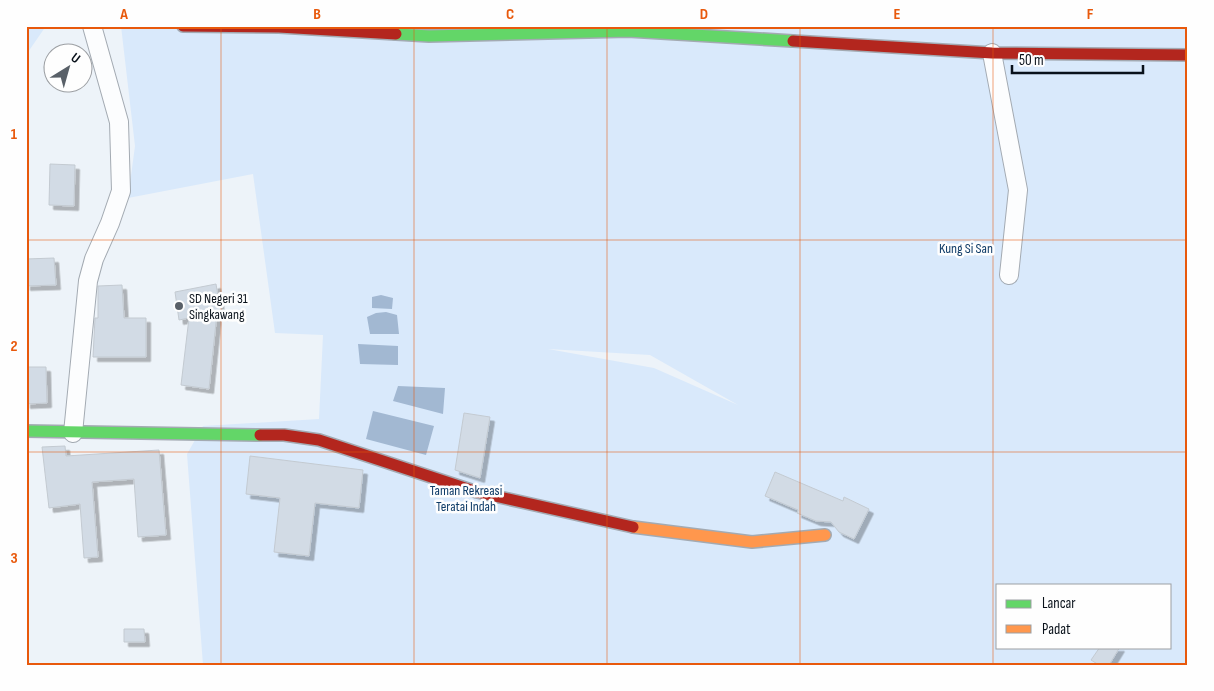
<svg xmlns="http://www.w3.org/2000/svg" width="1214" height="691" font-family="'Sofia Sans Condensed',sans-serif">
	<defs>
		<filter id="shadow"><feDropShadow dx="4.5" dy="4.5" stdDeviation="0" flood-color="#0004"/></filter>
	</defs>
	<rect width="100%" height="100%" fill="#edf3f9"/>
	<path fill="#d9e9fb" fill-rule="evenodd" d="M 26,26 L 46,26 L 26,55 Z
		M 121,26 L 1188,26 L 1188,665 L 203,665 L 187,454 L 203,426 L 319,419 L 323,335 L 275,333 L 253,174 L 128,198 L 135,146 ZM 548,349 L 650,355 L 738,405 L 654,368 ZM 998,585 L 1170,585 L 1170,647 L 998,647 Z"/>
	<path fill="#a2b8d2" d="M 381,295 L 393,298 L 392,309 L 372,308 L 372,297 Z
		M 386,312 L 397,315 L 399,334 L 370,334 L 367,317 L 376,313 Z
		M 358,344 L 398,346 L 398,365 L 360,364 Z
		M 398,386 L 445,388 L 443,414 L 393,401 Z
		M 373,411 L 434,426 L 426,455 L 366,439 Z"/>
	<path fill="#d2dbe5" stroke="#c3cad1" filter="url(#shadow)" d="M 50,164 L 75,165 L 74,206 L 49,205 Z
		M 54,258 L 56,285 L 26,286 L 26,259 Z
		M 216,284 L 221,313 L 217,313 L 209,389 L 181,385 L 189,318 L 179,320 L 175,292 Z
		M 122,285 L 124,318 L 146,318 L 146,357 L 93,357 L 95,318 L 98,318 L 98,286 Z
		M 26,367 L 46,367 L 47,403 L 26,404 Z
		M 464,413 L 490,417 L 480,478 L 455,470 Z
		M 65,446 L 66,456 L 159,450 L 166,535 L 138,537 L 134,479 L 92,482 L 98,557 L 84,558 L 80,504 L 49,508 L 42,447 Z
		M 250,456 L 363,470 L 359,508 L 315,503 L 309,556 L 274,552 L 280,498 L 246,494 Z
		M 775,472 L 843,501 L 844,497 L 869,509 L 854,539 L 839,532 L 831,522 L 816,521 L 797,513 L 798,510 L 765,496 Z
		M 124,629 L 144,629 L 145,642 L 124,642 Z
		M 1100,647 L 1120,647 L 1109,665 L 1099,665 L 1091,660 Z"/>
	<g fill="none" stroke-linecap="round" stroke-linejoin="round">
		<defs>
			<path id="street" d="M 992,53 L 1018,190 L 1009,275
				M 73,433 L 88,281 L 94,259 L 110,223 L 121,191 L 119,122 L 92,26"/>
			<path id="fast" d="M 396,34 L 429,36 L 628,31 L 793,41
				M 26,431 L 260,435"/>
			<path id="slow" d="M 633,527 L 752,542 L 825,535"/>
			<path id="jam" d="M 183,26 L 279,27 L 396,34
				M 793,41 L 992,53 L 1188,55
				M 260,435 L 284,435 L 319,440 L 477,492 L 633,527"/>
		</defs>
		<use href="#street" stroke="#a3aab2" stroke-width="20"/>
		<use href="#fast" stroke="#a3aab2" stroke-width="14"/>
		<use href="#slow" stroke="#a3aab2" stroke-width="14"/>
		<use href="#jam" stroke="#a3aab2" stroke-width="14"/>
		<use href="#street" stroke="#fcfdfe" stroke-width="18"/>
		<use href="#fast" stroke="#63d668" stroke-width="11"/>
		<use href="#slow" stroke="#ff974d" stroke-width="11"/>
		<use href="#jam" stroke="#b3261e" stroke-width="11"/>
	</g>
	<path fill="none" stroke="#e8590c" stroke-width="1" stroke-opacity="0.55" d="M 221,26 L 221,665M 414,26 L 414,665M 607,26 L 607,665M 800,26 L 800,665M 993,26 L 993,665M 26,240 L 1188,240M 26,452 L 1188,452"/>
	<circle fill="#596068" stroke="#fefefe" stroke-width="2" cx="179" cy="306" r="5"/>
	<g text-anchor="middle" stroke-width="5" stroke-linejoin="round" paint-order="stroke">
		<g font-size="14" fill="#0e3b67" stroke="#fefefe">
			<text x="966" y="253">Kung Si San</text>
			<text x="466" y="495">Taman Rekreasi<tspan x="466" dy="16">Teratai Indah</tspan></text>
		</g>
		<g font-size="14" fill="#09111a" stroke="#fefefe" text-anchor="start">
			<text x="189" y="303">SD Negeri 31<tspan x="189" dy="16">Singkawang</tspan></text>
		</g>
	</g>
	<rect width="1214" height="691" fill="none" stroke="#fefefe" stroke-width="55"/>
	<rect x="996" y="584" width="175" height="65" fill="#fefefe" stroke="#9c9fa3"/>
	<rect x="1006" y="600" width="25" height="8" fill="#63d668" stroke="#9c9fa3"/>
	<text x="1042" y="608" font-size="15" fill="#09111a">Lancar</text>
	<rect x="1006" y="625" width="25" height="8" fill="#ff974d" stroke="#9c9fa3"/>
	<text x="1042" y="634" font-size="15" fill="#09111a">Padat</text>
	<g transform="translate(68 68) rotate(37)"><circle r="24" fill="#fefefe" stroke="#9c9fa3"/>
	<path d="M0-4L9 19L0 12L-9 19Z" fill="#596068"/>
	<text y="-8" font-size="14" font-weight="bold" text-anchor="middle" fill="#09111a">U</text>
	</g>
	<path d="M1012 65v8h131v-8" fill="none" stroke="#09111a" stroke-width="2.5"/>
	<text x="1019" y="65" font-size="15" fill="#09111a" stroke="#fefefe" stroke-width="4" paint-order="stroke">50 m</text>
	<rect x="28" y="28" width="1158" height="636" fill="none" stroke="#e8590c" stroke-width="2"/>
	<g font-size="16" text-anchor="middle" font-weight="bold" fill="#e8590c">
		<text x="124" y="19">A</text>
		<text x="317" y="19">B</text>
		<text x="510" y="19">C</text>
		<text x="704" y="19">D</text>
		<text x="897" y="19">E</text>
		<text x="1090" y="19">F</text>
		<text x="14" y="139">1</text>
		<text x="14" y="351">2</text>
		<text x="14" y="563">3</text>
	</g>
</svg>
